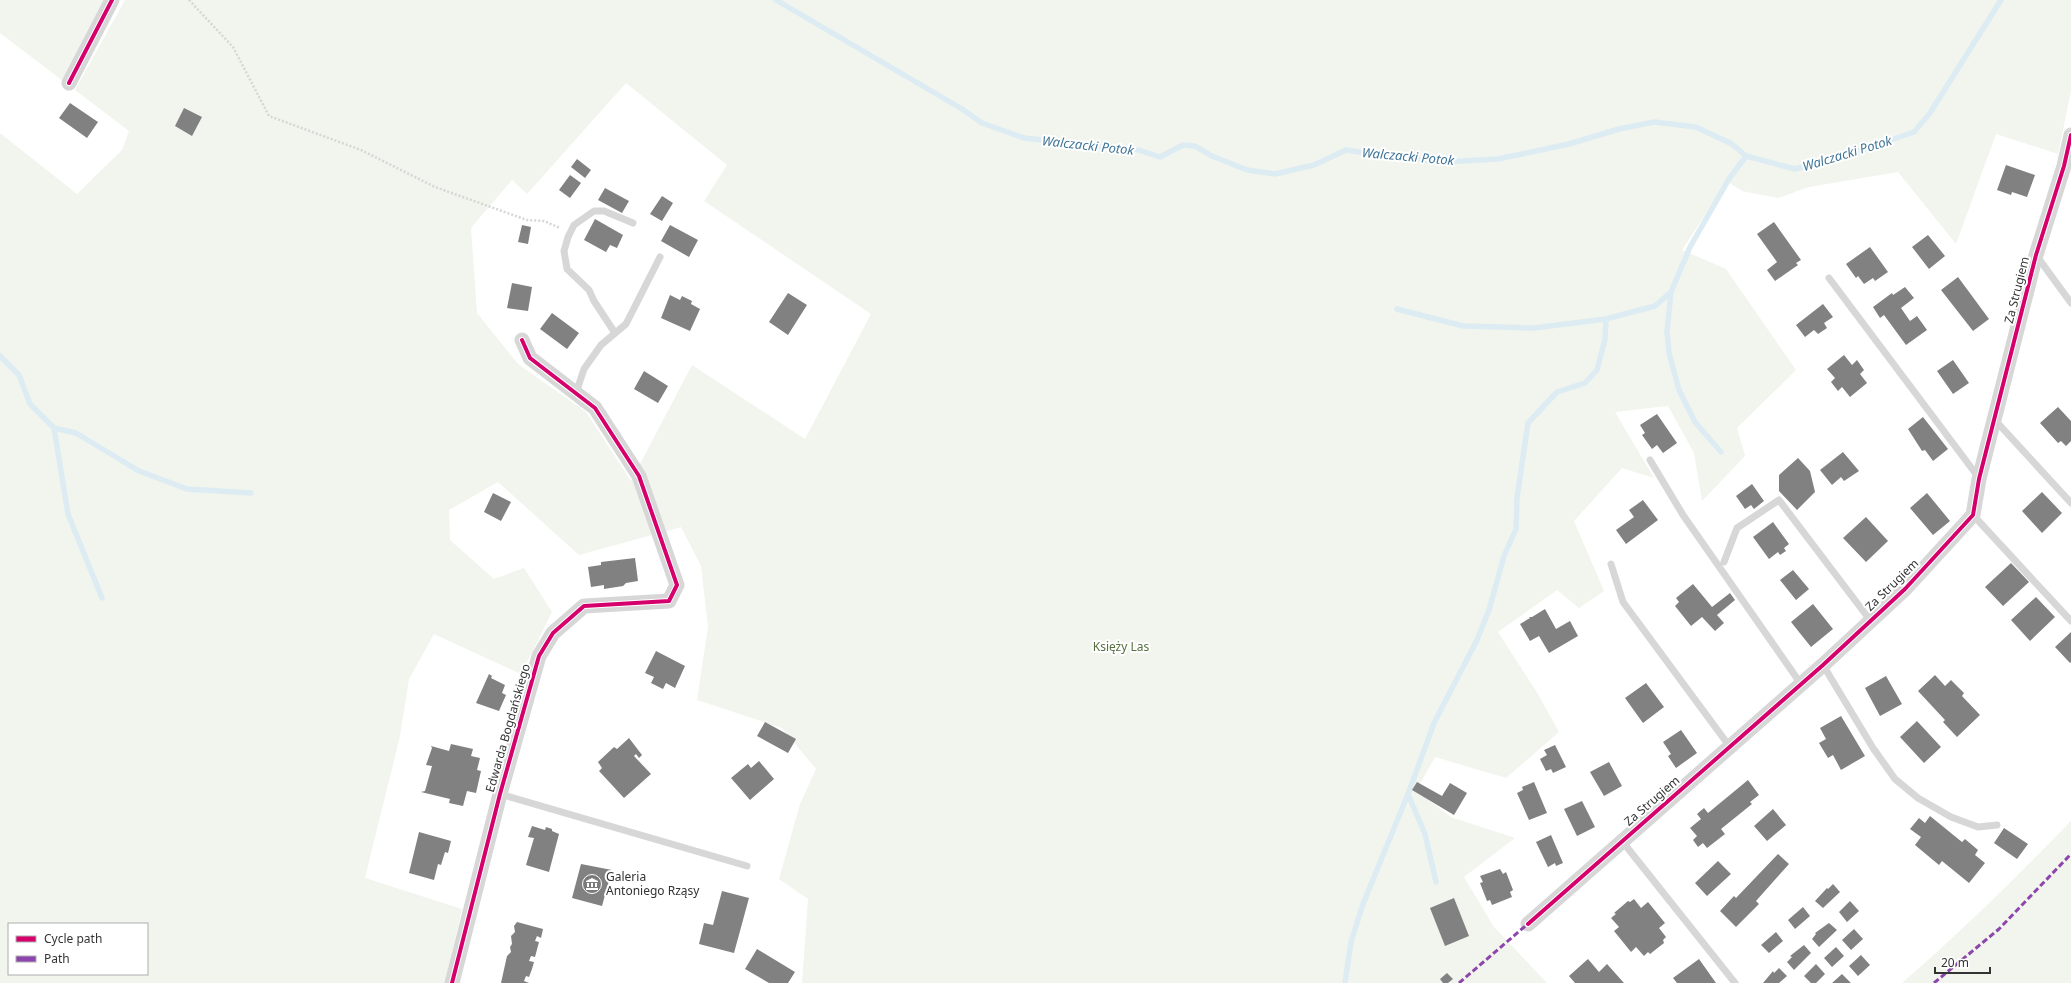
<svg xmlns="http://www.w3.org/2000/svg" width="2071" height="983" font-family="'Noto Sans',sans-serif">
	<rect width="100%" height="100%" fill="#fff"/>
	<path fill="#f1f5ed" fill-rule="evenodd" d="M 0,0 L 106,0 L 63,81 L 0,33 Z
		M 125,0 L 2071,0 L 2071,91 L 2058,154 L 1996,134 L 1956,244 L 1898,172 L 1809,187 L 1778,198 L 1742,191 L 1727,181 L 1682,250 L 1726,269 L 1796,370 L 1737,428 L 1745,456 L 1702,501 L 1694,453 L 1668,406 L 1615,412 L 1654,478 L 1622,468 L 1574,521 L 1604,591 L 1579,608 L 1557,590 L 1498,632 L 1538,694 L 1559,732 L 1506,778 L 1435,757 L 1416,791 L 1451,817 L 1515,838 L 1464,877 L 1494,927 L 1547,983 L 802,983 L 808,899 L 779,879 L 800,804 L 816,769 L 782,728 L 697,700 L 708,627 L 701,566 L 681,527 L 579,555 L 498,482 L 449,510 L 450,540 L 494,579 L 524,568 L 552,612 L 521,674 L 434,634 L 409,679 L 400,736 L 365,878 L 462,909 L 445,983 L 0,983 L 0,133 L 77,194 L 122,150 L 129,131 L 75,90 ZM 626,83 L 727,165 L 704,201 L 871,314 L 805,439 L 692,365 L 631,481 L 586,412 L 518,364 L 477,313 L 471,228 L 512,180 L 527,194 ZM 9,924 L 147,924 L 147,974 L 9,974 Z
		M 2071,821 L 2071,983 L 1902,983 C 1961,932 2017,877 2071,821 Z"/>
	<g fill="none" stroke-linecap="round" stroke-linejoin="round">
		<path stroke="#ddebf3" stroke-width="5.5" d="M 776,0 L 962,109 L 982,123 L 1024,138 L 1114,148 L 1132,148 L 1160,157 L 1183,145 L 1195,146 L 1212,156 L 1247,170 L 1275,174 L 1314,165 L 1346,150 L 1392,157 L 1442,162 L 1498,159 L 1569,144 L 1619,129 L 1654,122 L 1696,127 L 1732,144 L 1746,156 L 1795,169 L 1841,157 L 1914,132 L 1930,113 L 2001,0
			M 1671,292 L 1667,331 L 1669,353 L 1679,390 L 1695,422 L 1721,452
			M 1397,309 L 1463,326 L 1534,328 L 1606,319
			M 0,356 L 19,375 L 30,404 L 54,428 L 68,514 L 102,598
			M 54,428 L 76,433 L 139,471 L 187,489 L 251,493
			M 1408,794 L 1425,834 L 1436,882
			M 1345,983 L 1351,942 L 1363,904 L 1408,794 L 1434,723 L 1477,640 L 1489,610 L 1504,556 L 1516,529 L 1517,498 L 1528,423 L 1557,392 L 1585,383 L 1597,370 L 1605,339 L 1606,319 L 1655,306 L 1671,292 L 1690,247 L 1729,179 L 1746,156"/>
	</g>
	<path fill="#818181" d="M 70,103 L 98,122 L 87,138 L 59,118 Z
		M 184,108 L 202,117 L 192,136 L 175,126 Z
		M 577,159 L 591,170 L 585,178 L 571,167 Z
		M 2006,165 L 2035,175 L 2027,197 L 2012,192 L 2011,195 L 1997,190 Z
		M 570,175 L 581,183 L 570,198 L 559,190 Z
		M 605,188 L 629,201 L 622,213 L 598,200 Z
		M 662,196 L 673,203 L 662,221 L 650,214 Z
		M 595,219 L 623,235 L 617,248 L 610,245 L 606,252 L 584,240 Z
		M 1774,222 L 1801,260 L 1796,263 L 1798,265 L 1775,281 L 1767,270 L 1777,262 L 1757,234 Z
		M 522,225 L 531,227 L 528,244 L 518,242 Z
		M 670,225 L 698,240 L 689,257 L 661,241 Z
		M 1928,235 L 1945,256 L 1929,269 L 1912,247 Z
		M 1870,247 L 1888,272 L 1875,281 L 1873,278 L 1864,284 L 1858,276 L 1856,278 L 1846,264 Z
		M 1958,277 L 1989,319 L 1973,331 L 1941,290 Z
		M 512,283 L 532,287 L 528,311 L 507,308 Z
		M 1905,287 L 1914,298 L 1901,308 L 1910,321 L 1917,316 L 1927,330 L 1906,345 L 1884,315 L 1880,318 L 1873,307 L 1892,293 L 1893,295 Z
		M 788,293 L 807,305 L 788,335 L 769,322 Z
		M 670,295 L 680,300 L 682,296 L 692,301 L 691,304 L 700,309 L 690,331 L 661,318 Z
		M 1823,304 L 1833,317 L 1824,323 L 1827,328 L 1818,334 L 1814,330 L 1805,337 L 1796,325 Z
		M 552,313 L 579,333 L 567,349 L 540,329 Z
		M 1844,355 L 1852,365 L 1857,360 L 1864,370 L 1860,374 L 1867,383 L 1850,397 L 1842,387 L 1838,391 L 1831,382 L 1835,378 L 1827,369 Z
		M 1953,360 L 1969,383 L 1953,394 L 1937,371 Z
		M 644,371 L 668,386 L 658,403 L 634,389 Z
		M 2058,407 L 2071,421 L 2071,441 L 2066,446 L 2061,441 L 2058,443 L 2040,423 Z
		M 1657,414 L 1677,443 L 1663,453 L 1657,445 L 1652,449 L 1642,435 L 1645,433 L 1640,425 Z
		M 1923,417 L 1948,449 L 1933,461 L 1925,450 L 1922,451 L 1908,429 Z
		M 1843,452 L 1859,471 L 1844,481 L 1841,477 L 1832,485 L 1820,470 Z
		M 1798,458 L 1810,471 L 1815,492 L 1797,510 L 1779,491 L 1779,475 Z
		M 1752,484 L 1764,501 L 1754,509 L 1751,505 L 1745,509 L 1736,496 Z
		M 2042,492 L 2062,513 L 2042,533 L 2022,511 Z
		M 493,493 L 511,502 L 501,521 L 484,512 Z
		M 1927,493 L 1950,521 L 1933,535 L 1910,508 Z
		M 1643,500 L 1658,520 L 1626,544 L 1616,530 L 1634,517 L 1629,510 Z
		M 1866,517 L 1888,541 L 1866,562 L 1843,538 Z
		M 1773,522 L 1789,544 L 1784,548 L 1786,551 L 1780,555 L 1778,552 L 1769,559 L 1753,537 Z
		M 635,558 L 638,581 L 626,583 L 623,586 L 604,589 L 604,585 L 591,587 L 588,567 L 601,565 L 601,562 Z
		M 2011,563 L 2029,582 L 2003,606 L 1985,587 Z
		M 1793,570 L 1809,589 L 1796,600 L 1780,580 Z
		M 1693,584 L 1712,607 L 1730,593 L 1735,600 L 1717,615 L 1724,623 L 1715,631 L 1702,617 L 1691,626 L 1675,606 L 1679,602 L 1676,598 Z
		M 2036,597 L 2055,617 L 2030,641 L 2011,620 Z
		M 1813,604 L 1833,629 L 1811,647 L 1791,622 Z
		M 1545,609 L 1556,629 L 1570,621 L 1578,636 L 1549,653 L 1539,636 L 1530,641 L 1520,624 L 1530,618 L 1529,617 L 1532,617 Z
		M 2071,632 L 2071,662 L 2070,663 L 2055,647 Z
		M 656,651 L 685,666 L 675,688 L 666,683 L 663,689 L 651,683 L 654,677 L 645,673 Z
		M 489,674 L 492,676 L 491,678 L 505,685 L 502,693 L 506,695 L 499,711 L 476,703 Z
		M 1935,675 L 1945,686 L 1951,680 L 1964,693 L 1962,696 L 1980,715 L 1957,737 L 1943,722 L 1945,720 L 1918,691 Z
		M 1886,676 L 1902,704 L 1880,716 L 1865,688 Z
		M 1646,683 L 1664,707 L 1643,723 L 1625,698 Z
		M 1841,716 L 1865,756 L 1841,770 L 1833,755 L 1828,758 L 1819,743 L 1826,739 L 1820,728 Z
		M 1917,721 L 1941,747 L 1924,763 L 1900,737 Z
		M 765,722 L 796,739 L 788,753 L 757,736 Z
		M 1681,730 L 1697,753 L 1676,768 L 1668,756 L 1671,754 L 1663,742 Z
		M 629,738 L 642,755 L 639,758 L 636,754 L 634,756 L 651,774 L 624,798 L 599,771 L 602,768 L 598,762 L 614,747 L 617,749 Z
		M 451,744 L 473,749 L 471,756 L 480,758 L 477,770 L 481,771 L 476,793 L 467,791 L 463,806 L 449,803 L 450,799 L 421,792 L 425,791 L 432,766 L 426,765 L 432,748 L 431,746 L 449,751 Z
		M 1555,745 L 1566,767 L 1553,773 L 1551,769 L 1546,771 L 1540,759 L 1547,755 L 1544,750 Z
		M 759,761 L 774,779 L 750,800 L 731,778 L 748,764 L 751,768 Z
		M 1609,762 L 1622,786 L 1604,796 L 1590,772 Z
		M 1748,780 L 1759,795 L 1750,802 L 1752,804 L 1721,829 L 1725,834 L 1707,848 L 1703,843 L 1698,847 L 1693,840 L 1697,836 L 1690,828 L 1701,819 L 1697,814 L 1704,808 L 1708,813 Z
		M 1417,782 L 1442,796 L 1450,783 L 1467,793 L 1454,815 L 1412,790 Z
		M 1534,782 L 1547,813 L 1529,820 L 1517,793 L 1523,790 L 1522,787 Z
		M 1582,801 L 1595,827 L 1577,836 L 1564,809 Z
		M 1773,809 L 1786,825 L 1767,841 L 1754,826 Z
		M 1930,816 L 1962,842 L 1965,839 L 1978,850 L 1975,855 L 1985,863 L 1969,883 L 1942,861 L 1939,865 L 1915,845 L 1921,837 L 1910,829 L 1919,818 L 1925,823 Z
		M 532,826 L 545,830 L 546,827 L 552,829 L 552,831 L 559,834 L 549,872 L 526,865 L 534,838 L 528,837 Z
		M 2004,828 L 2028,844 L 2017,859 L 1994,843 Z
		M 419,832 L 451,841 L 448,853 L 445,852 L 441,865 L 438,864 L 434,880 L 409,873 Z
		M 1551,835 L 1563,863 L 1556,866 L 1555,863 L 1548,867 L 1536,842 Z
		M 1778,854 L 1789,864 L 1756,901 L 1759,904 L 1736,927 L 1720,911 L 1734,896 L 1736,898 Z
		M 1718,861 L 1731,874 L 1707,896 L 1695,883 Z
		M 581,864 L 612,870 L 602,906 L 572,898 Z
		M 1500,869 L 1503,874 L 1506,872 L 1513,890 L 1510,892 L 1512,897 L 1492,905 L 1490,900 L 1487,901 L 1480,883 L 1483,882 L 1480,876 Z
		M 1833,884 L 1840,892 L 1823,908 L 1815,901 L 1827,888 L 1828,889 Z
		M 722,891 L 749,898 L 734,953 L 699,944 L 704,923 L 713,925 Z
		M 1454,898 L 1469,936 L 1445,946 L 1430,908 Z
		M 1634,899 L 1641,908 L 1648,902 L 1665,923 L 1659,928 L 1666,937 L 1663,940 L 1664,943 L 1650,954 L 1648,952 L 1644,956 L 1636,947 L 1631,952 L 1614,931 L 1619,927 L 1611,918 L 1616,914 L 1614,913 L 1628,901 L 1630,902 Z
		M 1850,901 L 1859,911 L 1847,922 L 1839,912 Z
		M 1803,907 L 1810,916 L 1795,929 L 1788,920 Z
		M 517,922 L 543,929 L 541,938 L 537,936 L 535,941 L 539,942 L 535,957 L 531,956 L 529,961 L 534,962 L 532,969 L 529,977 L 526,976 L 524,981 L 529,983 L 501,983 L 507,956 L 511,952 L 510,947 L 512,944 L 511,936 L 515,932 L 514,926 Z
		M 1829,923 L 1837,930 L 1819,947 L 1812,939 L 1816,934 L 1815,933 Z
		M 1854,929 L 1863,939 L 1851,950 L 1842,940 Z
		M 1776,932 L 1783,941 L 1769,953 L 1761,945 Z
		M 1804,945 L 1811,953 L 1794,970 L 1787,962 L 1792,957 L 1790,956 Z
		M 1836,947 L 1844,956 L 1832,967 L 1824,958 Z
		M 757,949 L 795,972 L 788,983 L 769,983 L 745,969 Z
		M 1861,955 L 1870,965 L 1858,976 L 1849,966 Z
		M 1588,959 L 1599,972 L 1607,964 L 1624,983 L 1575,983 L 1569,976 Z
		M 1699,959 L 1716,983 L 1677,983 L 1673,978 Z
		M 1816,964 L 1825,974 L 1816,983 L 1811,983 L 1804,976 Z
		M 1779,968 L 1787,976 L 1779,983 L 1763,983 L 1773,971 L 1774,973 Z
		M 1447,973 L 1453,979 L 1448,983 L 1443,983 L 1440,979 Z
		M 1842,974 L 1851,983 L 1832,983 Z"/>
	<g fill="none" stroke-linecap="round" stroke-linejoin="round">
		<path stroke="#d6d6d6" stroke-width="2.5" stroke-dasharray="2 2" stroke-linecap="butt" d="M 189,0 L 233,47 L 269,116 L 361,150 L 435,187 L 527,220 L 544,221 L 560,228"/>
		<path stroke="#d7d7d7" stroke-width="7" d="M 2036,255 L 2071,303
			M 1829,278 L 1979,478
			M 615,333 L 594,301 L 589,290 L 567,269 L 564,251 L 568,237 L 574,225 L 594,211 L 604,211 L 633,223
			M 576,393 L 584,369 L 601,345 L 626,324 L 660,257
			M 1994,419 L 2071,503
			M 1650,460 L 1683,515 L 1801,684
			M 1973,515 L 2071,621
			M 1724,562 L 1737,528 L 1779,500 L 1870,620
			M 1611,564 L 1623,602 L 1730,747
			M 1823,665 L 1873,748 L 1895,779 L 1918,798 L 1951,817 L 1978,827 L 1997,825
			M 500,794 L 747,866
			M 1622,841 L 1735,983"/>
		<path stroke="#d7d7d7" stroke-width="15" d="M 69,83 L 112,0
			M 1528,924 L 1823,665 L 1905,589 L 1973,515 L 1979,479 L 2036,255 L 2064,166 L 2071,135
			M 452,983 L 500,794 L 539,656 L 553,633 L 584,606 L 669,601 L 677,585 L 639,476 L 595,408 L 530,358 L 522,340"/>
		<path stroke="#8e44ad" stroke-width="3" stroke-dasharray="6 3" stroke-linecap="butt" d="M 1459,983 L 1530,922
			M 1934,983 L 1999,929 L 2071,854"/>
		<defs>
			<path id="cycleway" d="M 69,83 L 112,0
				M 1528,924 L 1823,665 L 1905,589 L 1973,515 L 1979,479 L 2036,255 L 2064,166 L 2071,135
				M 452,983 L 500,794 L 539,656 L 553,633 L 584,606 L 669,601 L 677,585 L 639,476 L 595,408 L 530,358 L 522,340"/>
		</defs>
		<use href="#cycleway" stroke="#fff" stroke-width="6"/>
		<use href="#cycleway" stroke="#d6006c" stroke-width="4"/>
	</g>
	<defs>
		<symbol id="museum-disc" viewBox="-11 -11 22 22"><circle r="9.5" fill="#7a7a7a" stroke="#fff"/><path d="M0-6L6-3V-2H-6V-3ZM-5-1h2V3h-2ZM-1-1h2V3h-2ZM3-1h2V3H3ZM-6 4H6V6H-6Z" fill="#fff"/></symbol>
	</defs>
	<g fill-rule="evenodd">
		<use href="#museum-disc" x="581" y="873" width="22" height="22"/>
	</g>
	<g text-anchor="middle" stroke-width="4" stroke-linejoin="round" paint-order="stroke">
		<g font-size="12" fill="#333" stroke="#fff">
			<text transform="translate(2017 290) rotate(-76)" y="4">Za Strugiem</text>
			<text transform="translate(1892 585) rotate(-44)" y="4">Za Strugiem</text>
			<text transform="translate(508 728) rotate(-74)" y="4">Edwarda Bogdańskiego</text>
			<text transform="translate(1652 801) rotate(-41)" y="4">Za Strugiem</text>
		</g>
		<g font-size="12" fill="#56703f" stroke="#fff">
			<text x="1121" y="651">Księży Las</text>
		</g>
		<g font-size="12" fill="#333" stroke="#fff" text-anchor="start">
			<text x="606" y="881">Galeria<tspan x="606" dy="14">Antoniego Rząsy</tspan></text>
		</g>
		<g font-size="13" font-style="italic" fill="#3f7597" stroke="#fff">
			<text transform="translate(1088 145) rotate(6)" y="5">Walczacki Potok</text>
			<text transform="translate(1847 153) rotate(-17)" y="5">Walczacki Potok</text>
			<text transform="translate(1408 156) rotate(5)" y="5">Walczacki Potok</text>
		</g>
	</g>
	<rect x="8" y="923" width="140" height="52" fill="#ffffff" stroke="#adadad"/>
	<rect x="16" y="936" width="20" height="6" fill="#d6006c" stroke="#adadad"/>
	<text x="44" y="943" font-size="12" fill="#333333">Cycle path</text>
	<rect x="16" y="956" width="20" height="6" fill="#8e44ad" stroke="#adadad"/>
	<text x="44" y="963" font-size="12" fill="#333333">Path</text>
	<path d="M1935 967v6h55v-6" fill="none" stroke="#333333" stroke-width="2"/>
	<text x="1941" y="967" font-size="12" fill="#333333" stroke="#ffffff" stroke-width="3" paint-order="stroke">20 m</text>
</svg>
